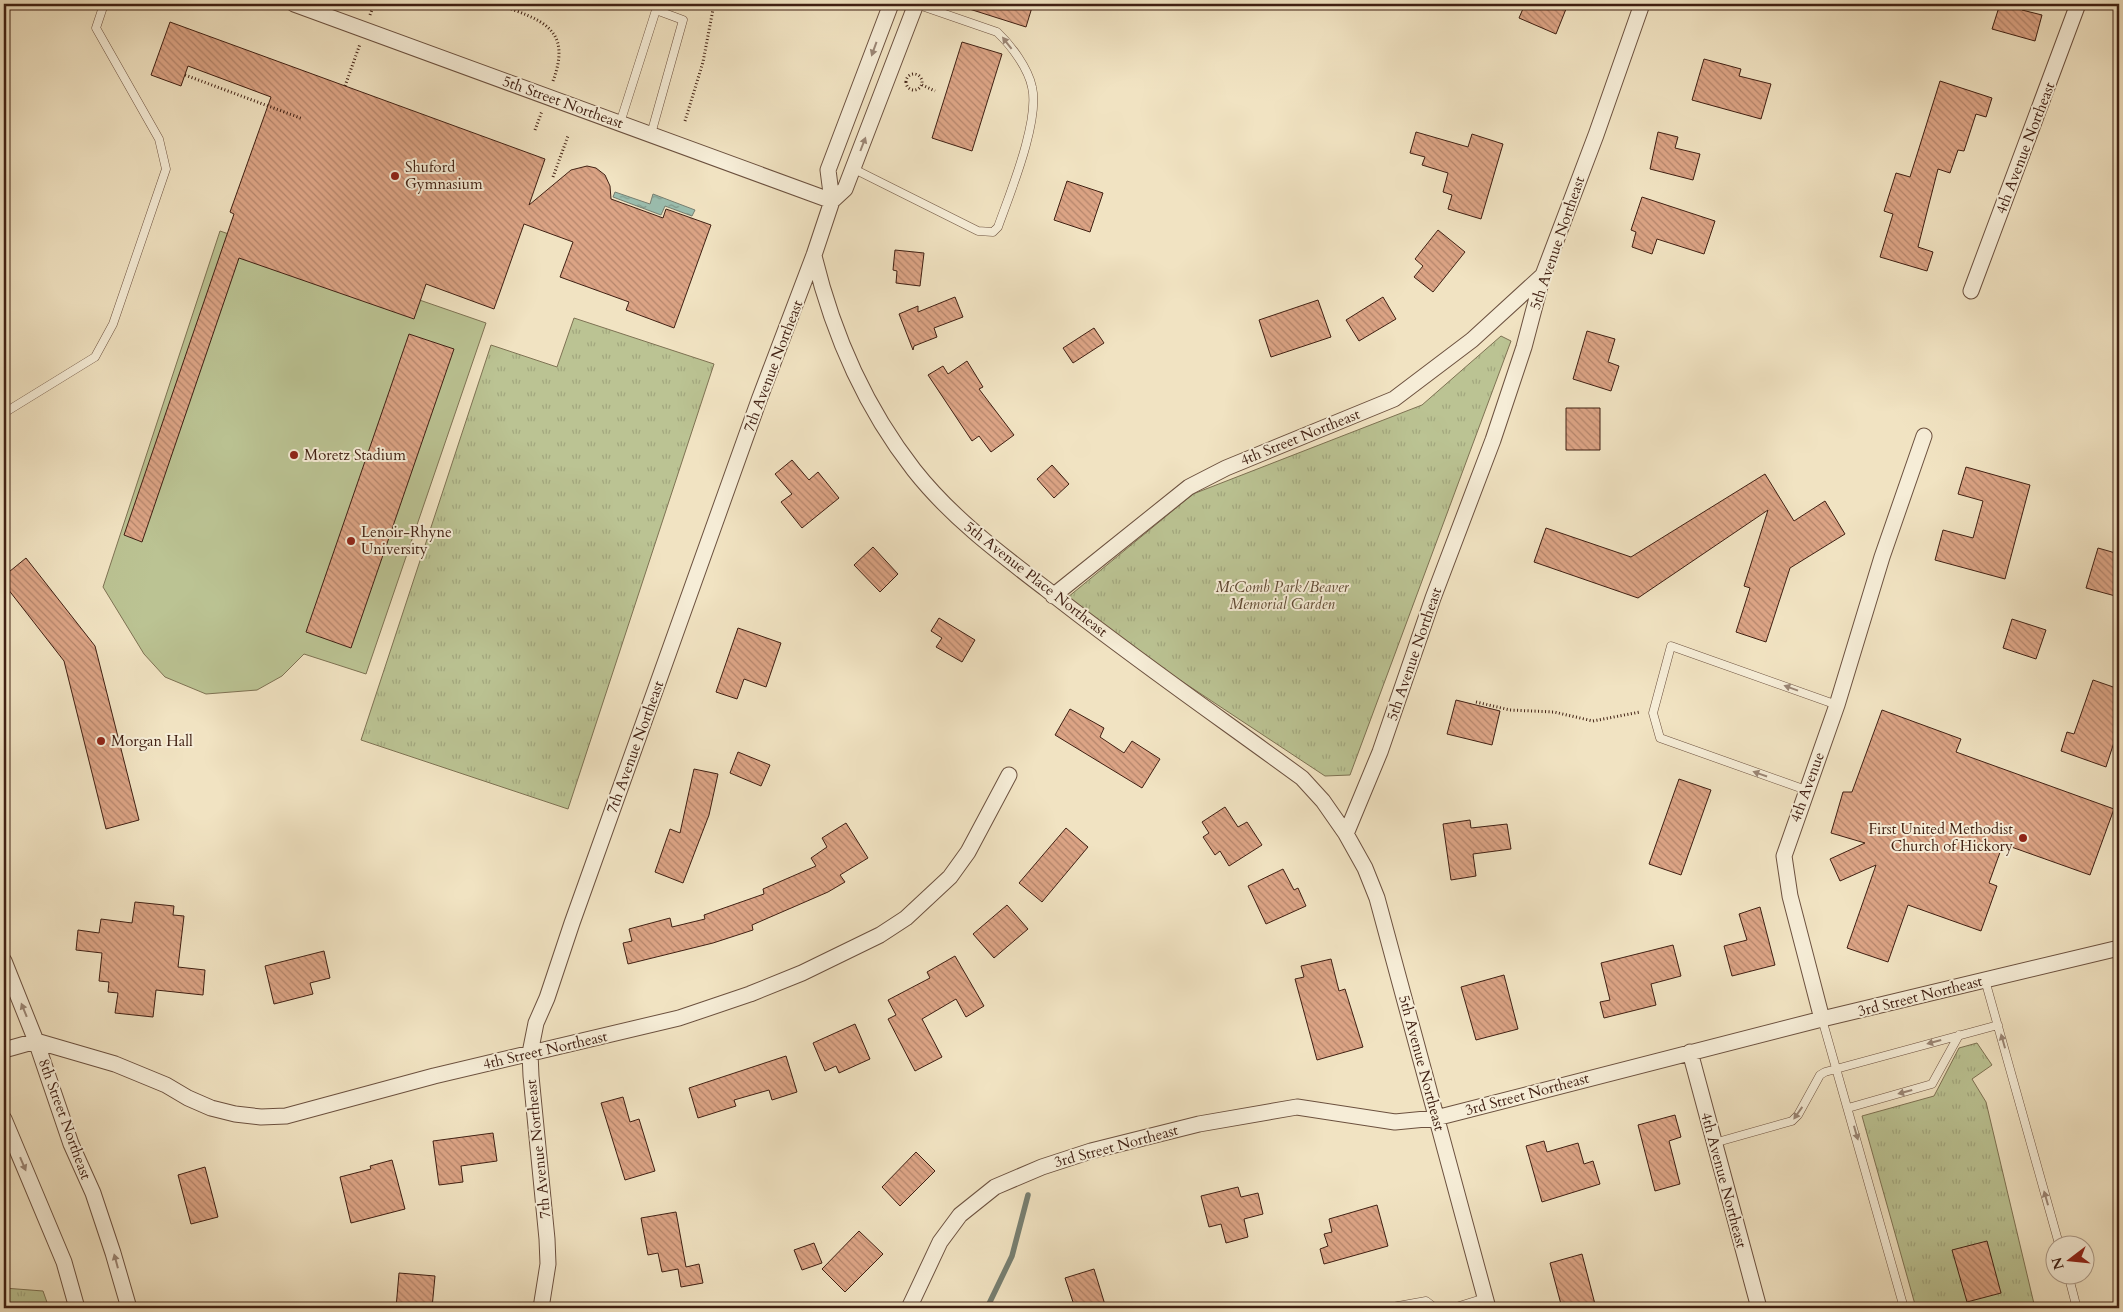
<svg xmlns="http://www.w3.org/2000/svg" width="2123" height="1312" font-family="Cardo,serif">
	<defs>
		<pattern id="grass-tufts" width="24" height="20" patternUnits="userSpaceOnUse" patternTransform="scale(1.25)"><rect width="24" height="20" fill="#bbc393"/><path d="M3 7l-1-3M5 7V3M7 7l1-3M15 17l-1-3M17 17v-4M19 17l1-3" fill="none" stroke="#a2a77e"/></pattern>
		<pattern id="water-ripples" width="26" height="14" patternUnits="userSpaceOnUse" patternTransform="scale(1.25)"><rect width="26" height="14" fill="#9bbeaf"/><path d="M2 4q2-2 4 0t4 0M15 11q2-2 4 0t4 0" fill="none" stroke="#809a8d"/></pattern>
		<pattern id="building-back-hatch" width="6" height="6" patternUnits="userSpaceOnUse" patternTransform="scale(1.25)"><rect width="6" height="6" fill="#dca485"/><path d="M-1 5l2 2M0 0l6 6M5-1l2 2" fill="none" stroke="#b4856c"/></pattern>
	</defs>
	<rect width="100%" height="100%" fill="#f1e3c2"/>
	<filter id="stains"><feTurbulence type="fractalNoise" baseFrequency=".004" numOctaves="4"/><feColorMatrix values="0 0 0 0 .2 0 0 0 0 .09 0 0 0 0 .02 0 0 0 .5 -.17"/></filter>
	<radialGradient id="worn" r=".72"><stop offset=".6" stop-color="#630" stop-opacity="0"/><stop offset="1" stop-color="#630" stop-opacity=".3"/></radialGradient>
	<path fill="url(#grass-tufts)" stroke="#7e7253" d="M 574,318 L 714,364 L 568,809 L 361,740 L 491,345 L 557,367 Z
		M 1501,336 L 1511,341 L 1350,775 L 1325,776 L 1062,602 L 1193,494 L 1422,405 Z
		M 1977,1043 L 1992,1065 L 1972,1079 L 1986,1102 L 2035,1308 L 1916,1308 L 1862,1116 L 1934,1096 L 1959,1048 Z
		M 4,1288 L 43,1291 L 49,1308 L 4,1308 Z"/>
	<path fill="#bbc393" stroke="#7e7253" d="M 220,231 L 486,323 L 366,674 L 304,654 L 282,676 L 257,690 L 206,694 L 165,677 L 144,654 L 103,587 Z"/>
	<path fill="url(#water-ripples)" stroke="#777f71" d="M 615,192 L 650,204 L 653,194 L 695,210 L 692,216 L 665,206 L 661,215 L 613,197 Z"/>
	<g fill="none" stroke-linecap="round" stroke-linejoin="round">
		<path stroke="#777f71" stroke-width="5.5" d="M 987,1308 L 1012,1256 L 1028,1195"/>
	</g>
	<path fill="url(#building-back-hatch)" stroke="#402013" d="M 963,4 L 1033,4 L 1026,27 L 963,7 Z
		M 1525,4 L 1568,4 L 1556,34 L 1519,18 Z
		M 2000,4 L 2024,4 L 2022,10 L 2042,15 L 2035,41 L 1992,29 Z
		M 170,22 L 545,159 L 529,205 L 571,170 L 587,166 L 596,168 L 605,175 L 610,186 L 611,199 L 663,218 L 666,209 L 711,225 L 674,328 L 626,310 L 629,302 L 560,277 L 573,242 L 524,224 L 494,309 L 426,284 L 414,319 L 239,258 L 142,542 L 124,535 L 234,214 L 230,212 L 271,97 L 188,66 L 181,86 L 151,75 Z
		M 962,42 L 1002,54 L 972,151 L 932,138 Z
		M 1704,59 L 1741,69 L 1739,76 L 1771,84 L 1761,119 L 1692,100 Z
		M 1940,81 L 1992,98 L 1986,117 L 1976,114 L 1964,151 L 1958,150 L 1950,173 L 1938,169 L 1918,247 L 1933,252 L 1927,271 L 1880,257 L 1893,214 L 1884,211 L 1896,173 L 1910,177 Z
		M 1416,132 L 1468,147 L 1472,134 L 1503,144 L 1481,219 L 1448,209 L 1452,195 L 1443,192 L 1448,173 L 1422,165 L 1425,157 L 1410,153 Z
		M 1658,132 L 1678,137 L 1675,148 L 1700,154 L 1693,180 L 1650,169 Z
		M 1067,181 L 1103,193 L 1090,232 L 1054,220 Z
		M 1642,197 L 1715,221 L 1704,254 L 1657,239 L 1652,254 L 1632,247 L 1636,232 L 1631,230 Z
		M 1438,230 L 1465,252 L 1433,292 L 1414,277 L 1423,266 L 1415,259 Z
		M 895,250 L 924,253 L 920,286 L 896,283 L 897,271 L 893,270 Z
		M 955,297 L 963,317 L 934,328 L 937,337 L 914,346 L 913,350 L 899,314 L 918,306 L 918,312 Z
		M 1383,297 L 1396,319 L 1359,341 L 1346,320 Z
		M 1318,300 L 1331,337 L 1271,357 L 1259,320 Z
		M 1094,328 L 1104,343 L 1073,363 L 1063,348 Z
		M 1587,331 L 1615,339 L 1608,362 L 1619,366 L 1611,391 L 1573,379 Z
		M 409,334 L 454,349 L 351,648 L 306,632 Z
		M 967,361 L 983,387 L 979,389 L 1014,435 L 991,452 L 979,436 L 972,441 L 928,375 L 943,366 L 948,374 Z
		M 1566,408 L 1600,408 L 1600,450 L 1566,450 Z
		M 792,460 L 809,480 L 818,472 L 839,498 L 802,528 L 781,502 L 792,494 L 775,474 Z
		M 1052,465 L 1069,484 L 1054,498 L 1037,479 Z
		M 1966,467 L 2030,485 L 2005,579 L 1935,560 L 1943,530 L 1973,538 L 1983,501 L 1958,494 Z
		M 1765,474 L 1794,521 L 1825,501 L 1845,534 L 1790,568 L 1766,642 L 1736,632 L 1750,588 L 1744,586 L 1768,510 L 1638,598 L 1534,562 L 1546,528 L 1631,557 Z
		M 873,547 L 898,574 L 880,592 L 854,565 Z
		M 2098,548 L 2119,554 L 2119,597 L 2086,588 Z
		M 26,558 L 95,646 L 139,820 L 106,829 L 64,661 L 4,584 L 4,576 Z
		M 939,618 L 975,640 L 962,662 L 936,647 L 942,638 L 931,631 Z
		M 2012,619 L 2046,630 L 2036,659 L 2003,648 Z
		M 738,628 L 781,643 L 766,687 L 744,679 L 737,699 L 716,692 Z
		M 2093,680 L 2119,689 L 2119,727 L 2106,767 L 2061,751 L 2067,732 L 2074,734 Z
		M 1456,700 L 1500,711 L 1492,745 L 1447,734 Z
		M 1070,709 L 1104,728 L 1100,737 L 1124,753 L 1132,741 L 1160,759 L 1142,788 L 1055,735 Z
		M 1882,710 L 1961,739 L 1956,752 L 2114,809 L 2090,875 L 2003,844 L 1989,883 L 1997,886 L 1981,931 L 1908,905 L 1888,962 L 1847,948 L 1876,865 L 1840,881 L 1830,859 L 1865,843 L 1831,833 L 1843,792 L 1852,792 Z
		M 738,752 L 770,765 L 761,786 L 730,773 Z
		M 694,769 L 718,774 L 709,815 L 683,883 L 655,872 L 670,829 L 680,833 Z
		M 1679,779 L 1711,790 L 1681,875 L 1649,864 Z
		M 1225,807 L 1238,827 L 1247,822 L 1262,845 L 1229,866 L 1220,851 L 1215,855 L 1203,837 L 1209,833 L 1202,822 Z
		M 1470,820 L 1471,828 L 1507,824 L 1511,849 L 1473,854 L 1476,876 L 1451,880 L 1443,824 Z
		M 846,823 L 868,858 L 840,875 L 845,882 L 828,892 L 752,925 L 753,930 L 713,943 L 628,964 L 623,943 L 632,941 L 629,929 L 670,918 L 672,927 L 705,919 L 704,915 L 764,894 L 763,889 L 816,866 L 811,858 L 827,847 L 822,838 Z
		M 1066,828 L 1088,847 L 1042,902 L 1019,883 Z
		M 1283,869 L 1294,890 L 1298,888 L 1306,906 L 1266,924 L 1248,886 Z
		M 135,902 L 174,906 L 173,915 L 184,916 L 178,967 L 205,970 L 203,995 L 156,990 L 153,1017 L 115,1013 L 118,993 L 108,992 L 109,982 L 99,981 L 102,953 L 76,950 L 78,930 L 99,933 L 101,919 L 132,923 Z
		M 1007,905 L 1028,929 L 994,958 L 973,934 Z
		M 1760,907 L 1775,965 L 1732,976 L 1724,946 L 1747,940 L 1739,914 Z
		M 1673,945 L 1681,976 L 1651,984 L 1656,1005 L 1604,1018 L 1600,1002 L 1610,1000 L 1601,963 Z
		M 324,951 L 330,978 L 310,983 L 313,994 L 274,1004 L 265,966 Z
		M 955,956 L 984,1006 L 966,1017 L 956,999 L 922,1019 L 942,1057 L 915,1071 L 888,1019 L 896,1015 L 888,1000 L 930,978 L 927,972 Z
		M 1331,959 L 1339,991 L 1345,989 L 1363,1047 L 1317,1060 L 1295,979 L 1304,977 L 1301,966 Z
		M 1504,975 L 1518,1029 L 1476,1040 L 1461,987 Z
		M 855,1024 L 870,1059 L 839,1073 L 836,1066 L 825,1071 L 813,1043 Z
		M 786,1056 L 797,1092 L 772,1100 L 769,1090 L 734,1100 L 736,1106 L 698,1118 L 689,1088 Z
		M 623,1097 L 630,1122 L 639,1119 L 655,1171 L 625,1180 L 601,1103 Z
		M 1675,1115 L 1681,1137 L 1669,1141 L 1680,1184 L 1655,1191 L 1638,1125 Z
		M 493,1133 L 497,1161 L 461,1166 L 463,1182 L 439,1185 L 433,1141 Z
		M 1544,1141 L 1547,1152 L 1578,1143 L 1584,1164 L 1593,1161 L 1600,1184 L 1542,1202 L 1526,1146 Z
		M 916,1152 L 935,1171 L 900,1206 L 882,1187 Z
		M 392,1160 L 405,1209 L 351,1223 L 340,1177 L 371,1169 L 370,1166 Z
		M 205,1167 L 218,1217 L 191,1224 L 178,1175 Z
		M 1238,1187 L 1241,1197 L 1258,1193 L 1263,1214 L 1244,1219 L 1248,1237 L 1226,1243 L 1221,1224 L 1209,1227 L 1201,1196 Z
		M 1377,1205 L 1388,1246 L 1324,1264 L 1320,1249 L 1328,1246 L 1324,1234 L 1332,1232 L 1329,1219 Z
		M 676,1212 L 686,1267 L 699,1264 L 703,1283 L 681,1287 L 678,1269 L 662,1272 L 658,1253 L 648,1255 L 641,1218 Z
		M 859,1231 L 883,1254 L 845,1292 L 822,1269 Z
		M 1987,1241 L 2001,1293 L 1967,1302 L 1952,1250 Z
		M 814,1243 L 822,1263 L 802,1270 L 794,1250 Z
		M 1582,1254 L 1596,1308 L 1562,1308 L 1550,1263 Z
		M 1094,1269 L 1106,1308 L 1075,1308 L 1065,1278 Z
		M 399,1273 L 435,1276 L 432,1308 L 396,1308 Z"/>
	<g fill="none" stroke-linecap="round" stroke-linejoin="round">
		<defs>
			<path id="service" d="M 620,123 L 656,10 L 683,20 L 651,134
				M 854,169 L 978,231 L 993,232 L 998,227 C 1010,193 1040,121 1032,87 C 1028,68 1011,45 997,32 L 916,4
				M 4,413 L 95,357 L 113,324 L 166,169 L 159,139 L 96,28 L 104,4
				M 1806,790 L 1660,738 L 1653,713 L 1671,646 L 1837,705
				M 1985,980 L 2059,1244
				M 1822,1019 L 1904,1308
				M 1848,1108 L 1932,1084 L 1959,1035
				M 1714,1143 L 1792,1121 L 1798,1115 L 1820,1075 L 1825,1072 L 1998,1025
				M 2068,1274 L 2075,1301 L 2075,1308
				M 1387,1308 L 1426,1301 L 1435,1308
				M 1453,1308 L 1485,1298"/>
			<path id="minor" d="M 294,4 L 832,201
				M 832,201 L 845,189 L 916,4
				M 814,256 C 833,334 864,406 914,470 C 951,517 999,553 1046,589 C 1129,655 1216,715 1302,778 L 1323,801 L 1346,834
				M 1971,291 L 2078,4
				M 1053,596 L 1189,487 L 1226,468 L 1394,399 L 1472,340 L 1542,276
				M 4,961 L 36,1041 L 71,1144 L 93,1193 L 113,1253 L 129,1308
				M 1822,1019 L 1790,896 L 1784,856 L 1837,705 L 1882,557 L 1924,436
				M 4,1050 L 36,1041 L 115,1064 L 166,1085 L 188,1098 L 211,1108 L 235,1114 L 261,1117 L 286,1116 L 434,1076 L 679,1018 L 750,994 L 802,973 L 880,935 L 906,918 L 950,877 L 968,852 L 1009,775
				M 1690,1052 L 1759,1308
				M 4,1119 L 64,1262 L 77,1308
				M 541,1308 L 548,1264 L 547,1239 L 531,1076 L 530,1053 L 536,1023 L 547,998 L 572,923 L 759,400 L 814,255 L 832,201 L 828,170 L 891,4
				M 909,1308 L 940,1242 L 960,1215 L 995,1187 L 1042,1167 L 1091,1151 L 1199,1124 L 1297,1107 L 1395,1122 L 1436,1118 L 1822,1019 L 2119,948
				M 1488,1308 L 1377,898 L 1365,868 L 1346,834 L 1380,752 L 1433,598 L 1493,440 L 1524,347 L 1543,275 L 1596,135 L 1642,4"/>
		</defs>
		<use href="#service" stroke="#6c513f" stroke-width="9"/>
		<use href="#minor" stroke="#6c513f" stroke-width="17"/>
		<path stroke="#402013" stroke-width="3" stroke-dasharray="1 2.5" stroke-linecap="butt" d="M 498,4 C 540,20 573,27 553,81
			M 370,15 L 374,4
			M906 82a8 8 0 1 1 16 0a8 8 0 1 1-16 0Z
			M 185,75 L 303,119
			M 922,85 L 935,91
			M 345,86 L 360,44
			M 685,121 L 703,62 L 714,4
			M 535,130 L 542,111
			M 553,177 L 568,136
			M 1476,702 L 1510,710 L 1554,712 L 1593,721 L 1640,712"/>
		<use href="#service" stroke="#f6edd7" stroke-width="8"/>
		<use href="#minor" stroke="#f6edd7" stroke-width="15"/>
	</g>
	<defs><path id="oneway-solid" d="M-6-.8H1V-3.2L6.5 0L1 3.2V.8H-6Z" transform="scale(1.25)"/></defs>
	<g fill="#9b8675">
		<use href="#oneway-solid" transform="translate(1007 43) rotate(-128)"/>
		<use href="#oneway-solid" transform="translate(874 49) rotate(110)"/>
		<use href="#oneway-solid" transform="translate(863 144) rotate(-69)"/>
		<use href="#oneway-solid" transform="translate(1791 688) rotate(-160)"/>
		<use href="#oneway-solid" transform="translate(1760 774) rotate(-161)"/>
		<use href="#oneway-solid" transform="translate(24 1010) rotate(-112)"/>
		<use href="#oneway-solid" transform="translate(2003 1041) rotate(-106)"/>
		<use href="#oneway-solid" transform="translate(1934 1042) rotate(165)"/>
		<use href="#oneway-solid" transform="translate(1905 1092) rotate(165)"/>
		<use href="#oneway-solid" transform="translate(1798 1113) rotate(125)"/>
		<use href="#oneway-solid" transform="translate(1856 1133) rotate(74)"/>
		<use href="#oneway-solid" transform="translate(23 1164) rotate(67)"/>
		<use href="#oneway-solid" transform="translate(2046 1198) rotate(-106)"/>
		<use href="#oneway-solid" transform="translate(116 1261) rotate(-105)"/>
	</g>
	<g fill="#8f2418" stroke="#f6edd7" stroke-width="2">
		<circle cx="395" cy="176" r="5"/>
		<circle cx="294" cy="455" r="5"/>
		<circle cx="351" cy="541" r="5"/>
		<circle cx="101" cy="741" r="5"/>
		<circle cx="2023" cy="838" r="5"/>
	</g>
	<g text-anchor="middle" stroke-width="4" stroke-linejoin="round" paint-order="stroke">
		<g font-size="15" fill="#402013" stroke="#f6edd7">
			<text transform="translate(563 102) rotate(20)" y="5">5th Street Northeast</text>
			<text transform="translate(2025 148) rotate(-69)" y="5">4th Avenue Northeast</text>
			<text transform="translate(1557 243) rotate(-71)" y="5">5th Avenue Northeast</text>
			<text transform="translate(773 366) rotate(-69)" y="5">7th Avenue Northeast</text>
			<text transform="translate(1300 437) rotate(-22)" y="5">4th Street Northeast</text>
			<text transform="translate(1036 579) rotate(38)" y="5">5th Avenue Place Northeast</text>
			<text transform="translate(1414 654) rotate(-71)" y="5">5th Avenue Northeast</text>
			<text transform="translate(635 747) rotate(-70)" y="5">7th Avenue Northeast</text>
			<text transform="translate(1807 787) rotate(-70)" y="5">4th Avenue</text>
			<text transform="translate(1920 996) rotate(-14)" y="5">3rd Street Northeast</text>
			<text transform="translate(545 1050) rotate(-13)" y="5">4th Street Northeast</text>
			<text transform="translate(1422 1063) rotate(75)" y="5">5th Avenue Northeast</text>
			<text transform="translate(1527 1094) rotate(-15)" y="5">3rd Street Northeast</text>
			<text transform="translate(65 1119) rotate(70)" y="5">8th Street Northeast</text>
			<text transform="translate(1116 1146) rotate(-15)" y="5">3rd Street Northeast</text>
			<text transform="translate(538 1149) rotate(-96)" y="5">7th Avenue Northeast</text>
			<text transform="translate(1724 1180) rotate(75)" y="5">4th Avenue Northeast</text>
		</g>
		<g font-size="15" fill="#402013" stroke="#f6edd7" text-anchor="start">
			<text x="405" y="172">Shuford<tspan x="405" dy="17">Gymnasium</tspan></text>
			<text x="304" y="460">Moretz Stadium</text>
			<text x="361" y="537">Lenoir-Rhyne<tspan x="361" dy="17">University</tspan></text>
			<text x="111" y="746">Morgan Hall</text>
			<text x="2013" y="834" text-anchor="end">First United Methodist<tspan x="2013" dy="17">Church of Hickory</tspan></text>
		</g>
		<g font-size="15" font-style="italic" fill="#5f4933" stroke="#f6edd7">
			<text x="1282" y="592">McComb Park/Beaver<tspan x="1282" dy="17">Memorial Garden</tspan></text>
		</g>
	</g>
	<rect width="2123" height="1312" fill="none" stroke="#f1e3c2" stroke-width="20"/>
	<rect x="5" y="5" width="2113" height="1302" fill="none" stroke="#402013" stroke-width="2.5"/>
	<rect x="10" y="10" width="2103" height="1292" fill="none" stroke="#402013"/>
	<g transform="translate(2070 1260) rotate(254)"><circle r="24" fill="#f6edd7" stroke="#ad9b89"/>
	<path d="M0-4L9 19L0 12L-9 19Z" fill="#8f2418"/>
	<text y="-8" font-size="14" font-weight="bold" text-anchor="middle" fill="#402013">N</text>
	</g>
	<rect width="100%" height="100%" filter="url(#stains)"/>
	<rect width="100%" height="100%" fill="url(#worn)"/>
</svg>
